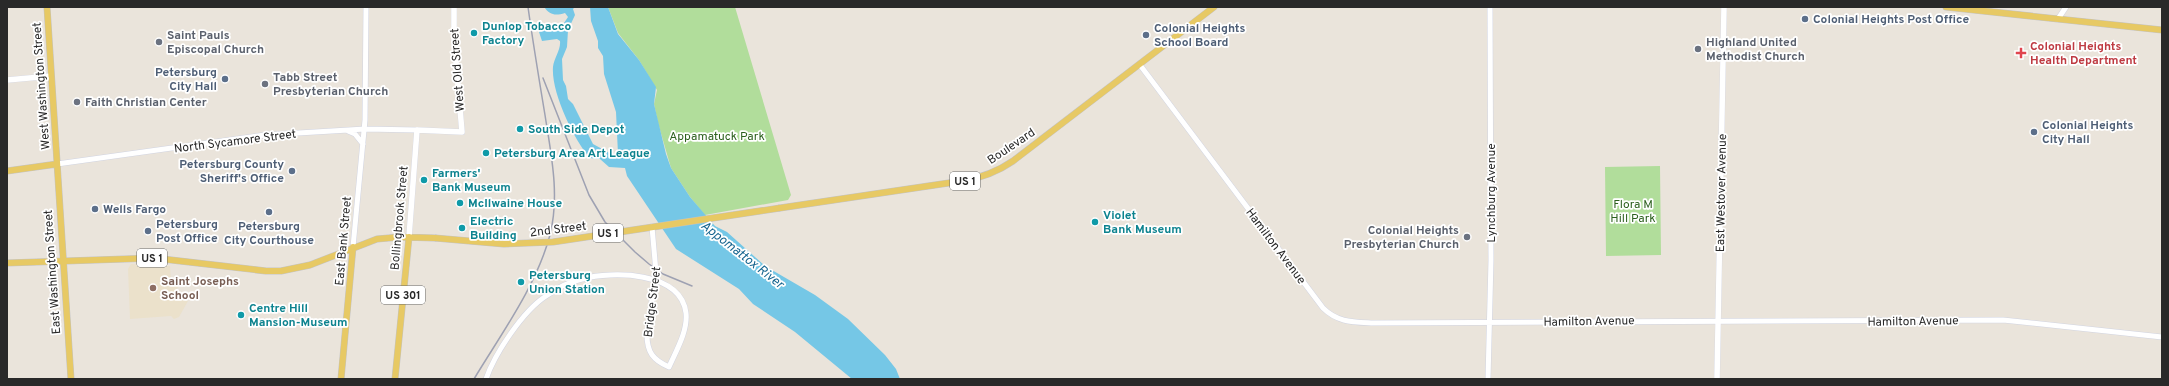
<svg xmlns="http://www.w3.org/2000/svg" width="2169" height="386" font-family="Overpass,sans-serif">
	<rect width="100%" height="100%" fill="#eae4db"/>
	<path fill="#ebe1cb" d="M 131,264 L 170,266 L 171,282 L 180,284 L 175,292 L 188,301 L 179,317 L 174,319 L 171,316 L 130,319 L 128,269 Z"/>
	<path fill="#b1dd9b" d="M 608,7 L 735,7 L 791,195 L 788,200 L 705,215 L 690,197 L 671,168 L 658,123 L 654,104 L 657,90 L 639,60 L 618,33 Z
		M 1660,166 L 1661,255 L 1606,256 L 1605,167 Z"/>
	<path fill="#75c7e6" d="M 544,7 L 575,7 L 573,9 L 575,15 L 568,30 L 567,47 L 562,59 L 563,80 L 566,86 L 568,99 L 573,104 L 593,144 L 615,156 L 618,154 L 616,112 L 604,74 L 603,56 L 598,48 L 598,41 L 591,21 L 590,7 L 608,7 L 618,34 L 639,60 L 656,87 L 654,104 L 666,154 L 671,168 L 690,197 L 715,226 L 727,232 L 765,266 L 815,295 L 848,319 L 885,355 L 896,369 L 900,379 L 852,379 L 795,332 L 753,304 L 739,289 L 676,249 L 627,176 L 625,168 L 609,167 L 600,159 L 590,158 C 574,140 551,92 553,67 C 554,58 561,50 560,41 L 557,39 L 542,41 L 539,32 L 541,28 L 548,25 L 554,29 L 562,26 L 568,17 L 565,13 C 555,16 550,15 544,7 Z"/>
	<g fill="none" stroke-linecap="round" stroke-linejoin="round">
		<defs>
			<path id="tertiary" d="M 2058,19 L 2066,7
				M 1140,65 L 1323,308 C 1337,322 1352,322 1371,323 L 2003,320 L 2162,337
				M 348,131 L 355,134 L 363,144
				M 57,164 L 265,135 L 365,129 L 417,130
				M 353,247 L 365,120 L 366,7
				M 486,379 C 495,353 523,311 546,296 C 557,288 569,282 582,279 C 612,271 681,271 686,313 C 688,331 676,351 669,367 C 653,360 647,352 647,335
				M 1488,379 L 1491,260 L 1490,7"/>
			<path id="secondary" d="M 7,80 L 51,76
				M 409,237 L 417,130 L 462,132 L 454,38 L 454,7
				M 1717,379 L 1724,7"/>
			<path id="primary" d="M 47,7 L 71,379
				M 1946,7 L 2162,30
				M 7,171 L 57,164
				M 780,208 L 962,181 C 981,178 997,172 1013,161 L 1214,7
				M 7,263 L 154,258 L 266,271 L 281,271 L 310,265 L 377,239 L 400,237 L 435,238
				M 341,379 L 353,247
				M 395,379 L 409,237"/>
		</defs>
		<use href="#tertiary" stroke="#d1d4e1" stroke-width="6"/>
		<use href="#secondary" stroke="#d1d4e1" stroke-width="6"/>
		<use href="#primary" stroke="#c3c3c3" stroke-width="7"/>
		<use href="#tertiary" stroke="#fff" stroke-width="5"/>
		<use href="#secondary" stroke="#fff" stroke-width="5.5"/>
		<use href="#primary" stroke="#e7c964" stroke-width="6"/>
		<path stroke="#9ea1b2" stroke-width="1.5" d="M 543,78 L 589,195 L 605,222 L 635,252 L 649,264 L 663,274 L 692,286
			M 474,379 C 501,334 536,287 550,235 C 560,195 551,154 545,115 C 539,79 533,43 528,7"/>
		<defs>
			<path id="tertiary-bridge" d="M 647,335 L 656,272 L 652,227"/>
			<path id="primary-bridge" d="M 435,238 L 504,244 L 553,242 L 780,208"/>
		</defs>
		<use href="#tertiary-bridge" stroke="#d1d4e1" stroke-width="6" stroke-linecap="butt"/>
		<use href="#primary-bridge" stroke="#c3c3c3" stroke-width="7" stroke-linecap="butt"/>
		<use href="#tertiary-bridge" stroke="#fff" stroke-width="5"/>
		<use href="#primary-bridge" stroke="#e7c964" stroke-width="6"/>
	</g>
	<g fill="#5c6f8a" stroke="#fff" stroke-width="1.5">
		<circle cx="1805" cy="19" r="4"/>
		<circle cx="1146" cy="35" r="4"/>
		<circle cx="225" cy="79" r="4"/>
		<circle cx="2034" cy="132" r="4"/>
		<circle cx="292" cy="171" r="4"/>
		<circle cx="95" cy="209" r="4"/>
		<circle cx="269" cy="212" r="4"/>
		<circle cx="148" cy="231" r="4"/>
	</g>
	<g fill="#0f9aa8" stroke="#fff" stroke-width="1.5">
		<circle cx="474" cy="33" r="4"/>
		<circle cx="520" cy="129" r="4"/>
		<circle cx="486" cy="153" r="4"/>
		<circle cx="424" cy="180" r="4"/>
		<circle cx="460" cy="203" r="4"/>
		<circle cx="1095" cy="222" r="4"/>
		<circle cx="462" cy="228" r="4"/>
		<circle cx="521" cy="282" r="4"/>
		<circle cx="241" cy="315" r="4"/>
	</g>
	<g fill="#6b7280" stroke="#fff" stroke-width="1.5">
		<circle cx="159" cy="42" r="4"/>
		<circle cx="1698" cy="49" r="4"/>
		<circle cx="265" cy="84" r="4"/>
		<circle cx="77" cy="102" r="4"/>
		<circle cx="1467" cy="237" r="4"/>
	</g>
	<path fill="#e0444e" stroke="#fff" stroke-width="1.5" d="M2019 47h4v4h4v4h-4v4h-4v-4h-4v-4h4z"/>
	<circle fill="#8d6e63" stroke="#fff" stroke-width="1.5" cx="153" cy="288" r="4"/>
	<g text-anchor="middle" stroke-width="3.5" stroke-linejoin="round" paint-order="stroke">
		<g fill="#fff" stroke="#696969" stroke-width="1">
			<rect x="950" y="172" width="30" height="18" rx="3"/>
			<rect x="593" y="224" width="30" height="18" rx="3"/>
			<rect x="137" y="249" width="30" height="18" rx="3"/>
			<rect x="381" y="286" width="44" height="18" rx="3"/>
		</g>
		<g font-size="11" font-weight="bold" fill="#292929">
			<text x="965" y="185">US 1</text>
			<text x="608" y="237">US 1</text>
			<text x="152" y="262">US 1</text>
			<text x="403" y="299">US 301</text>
		</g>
		<g font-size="12" font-weight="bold" fill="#4e5e75" stroke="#fff" text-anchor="start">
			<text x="1813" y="23">Colonial Heights Post Office</text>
			<text x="1154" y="32">Colonial Heights<tspan x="1154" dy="14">School Board</tspan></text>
			<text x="217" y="76" text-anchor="end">Petersburg<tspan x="217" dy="14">City Hall</tspan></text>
			<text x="2042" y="129">Colonial Heights<tspan x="2042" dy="14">City Hall</tspan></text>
			<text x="284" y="168" text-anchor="end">Petersburg County<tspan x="284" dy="14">Sheriff's Office</tspan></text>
			<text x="103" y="213">Wells Fargo</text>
			<text x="156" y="228">Petersburg<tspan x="156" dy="14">Post Office</tspan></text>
			<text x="269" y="230" text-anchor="middle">Petersburg<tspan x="269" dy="14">City Courthouse</tspan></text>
		</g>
		<g font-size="12" font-weight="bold" fill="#0d838f" stroke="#fff" text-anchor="start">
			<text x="482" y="30">Dunlop Tobacco<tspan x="482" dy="14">Factory</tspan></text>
			<text x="528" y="133">South Side Depot</text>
			<text x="494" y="157">Petersburg Area Art League</text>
			<text x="432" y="177">Farmers'<tspan x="432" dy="14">Bank Museum</tspan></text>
			<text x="468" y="207">McIlwaine House</text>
			<text x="1103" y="219">Violet<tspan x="1103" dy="14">Bank Museum</tspan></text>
			<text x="470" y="225">Electric<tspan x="470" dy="14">Building</tspan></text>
			<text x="529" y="279">Petersburg<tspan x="529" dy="14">Union Station</tspan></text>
			<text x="249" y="312">Centre Hill<tspan x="249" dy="14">Mansion-Museum</tspan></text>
		</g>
		<g font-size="12" font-weight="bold" fill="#5b616d" stroke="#fff" text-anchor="start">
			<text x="167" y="39">Saint Pauls<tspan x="167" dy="14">Episcopal Church</tspan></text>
			<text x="1706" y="46">Highland United<tspan x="1706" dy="14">Methodist Church</tspan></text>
			<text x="273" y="81">Tabb Street<tspan x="273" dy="14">Presbyterian Church</tspan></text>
			<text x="85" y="106">Faith Christian Center</text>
			<text x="1459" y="234" text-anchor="end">Colonial Heights<tspan x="1459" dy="14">Presbyterian Church</tspan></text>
		</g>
		<g font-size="12" font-weight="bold" fill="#be3a42" stroke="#fff" text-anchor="start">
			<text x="2030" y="50">Colonial Heights<tspan x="2030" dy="14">Health Department</tspan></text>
		</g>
		<g font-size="12" fill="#292929" stroke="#fff">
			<text transform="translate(457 70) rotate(-94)" y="4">West Old Street</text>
			<text transform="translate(41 86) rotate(-94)" y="4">West Washington Street</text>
			<text transform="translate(235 141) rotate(-7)" y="4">North Sycamore Street</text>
			<text transform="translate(1011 146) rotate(-34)" y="4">Boulevard</text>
			<text transform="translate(1491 193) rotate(-90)" y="4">Lynchburg Avenue</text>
			<text transform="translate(1721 193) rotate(-89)" y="4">East Westover Avenue</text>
			<text transform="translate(399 218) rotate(-85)" y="4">Bollingbrook Street</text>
			<text transform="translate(558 229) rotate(-7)" y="4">2nd Street</text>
			<text transform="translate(343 241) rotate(-85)" y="4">East Bank Street</text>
			<text transform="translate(1276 246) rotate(53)" y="4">Hamilton Avenue</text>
			<text transform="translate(52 272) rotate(-94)" y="4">East Washington Street</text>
			<text transform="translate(652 302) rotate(-83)" y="4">Bridge Street</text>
			<text transform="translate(1589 321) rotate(-1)" y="4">Hamilton Avenue</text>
			<text transform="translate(1913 321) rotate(-1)" y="4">Hamilton Avenue</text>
		</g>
		<g font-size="12" fill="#2c601e" stroke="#fff">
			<text x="717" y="140">Appamatuck Park</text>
			<text x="1633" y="208">Flora M<tspan x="1633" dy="14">Hill Park</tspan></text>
		</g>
		<g font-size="12" font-weight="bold" fill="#785e54" stroke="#fff" text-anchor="start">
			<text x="161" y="285">Saint Josephs<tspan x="161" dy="14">School</tspan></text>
		</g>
		<g font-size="13" font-style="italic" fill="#16658f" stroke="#fff">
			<text transform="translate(743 254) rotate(38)" y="5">Appomattox River</text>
		</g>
	</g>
	<rect width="2169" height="386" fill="none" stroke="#292929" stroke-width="16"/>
</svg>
